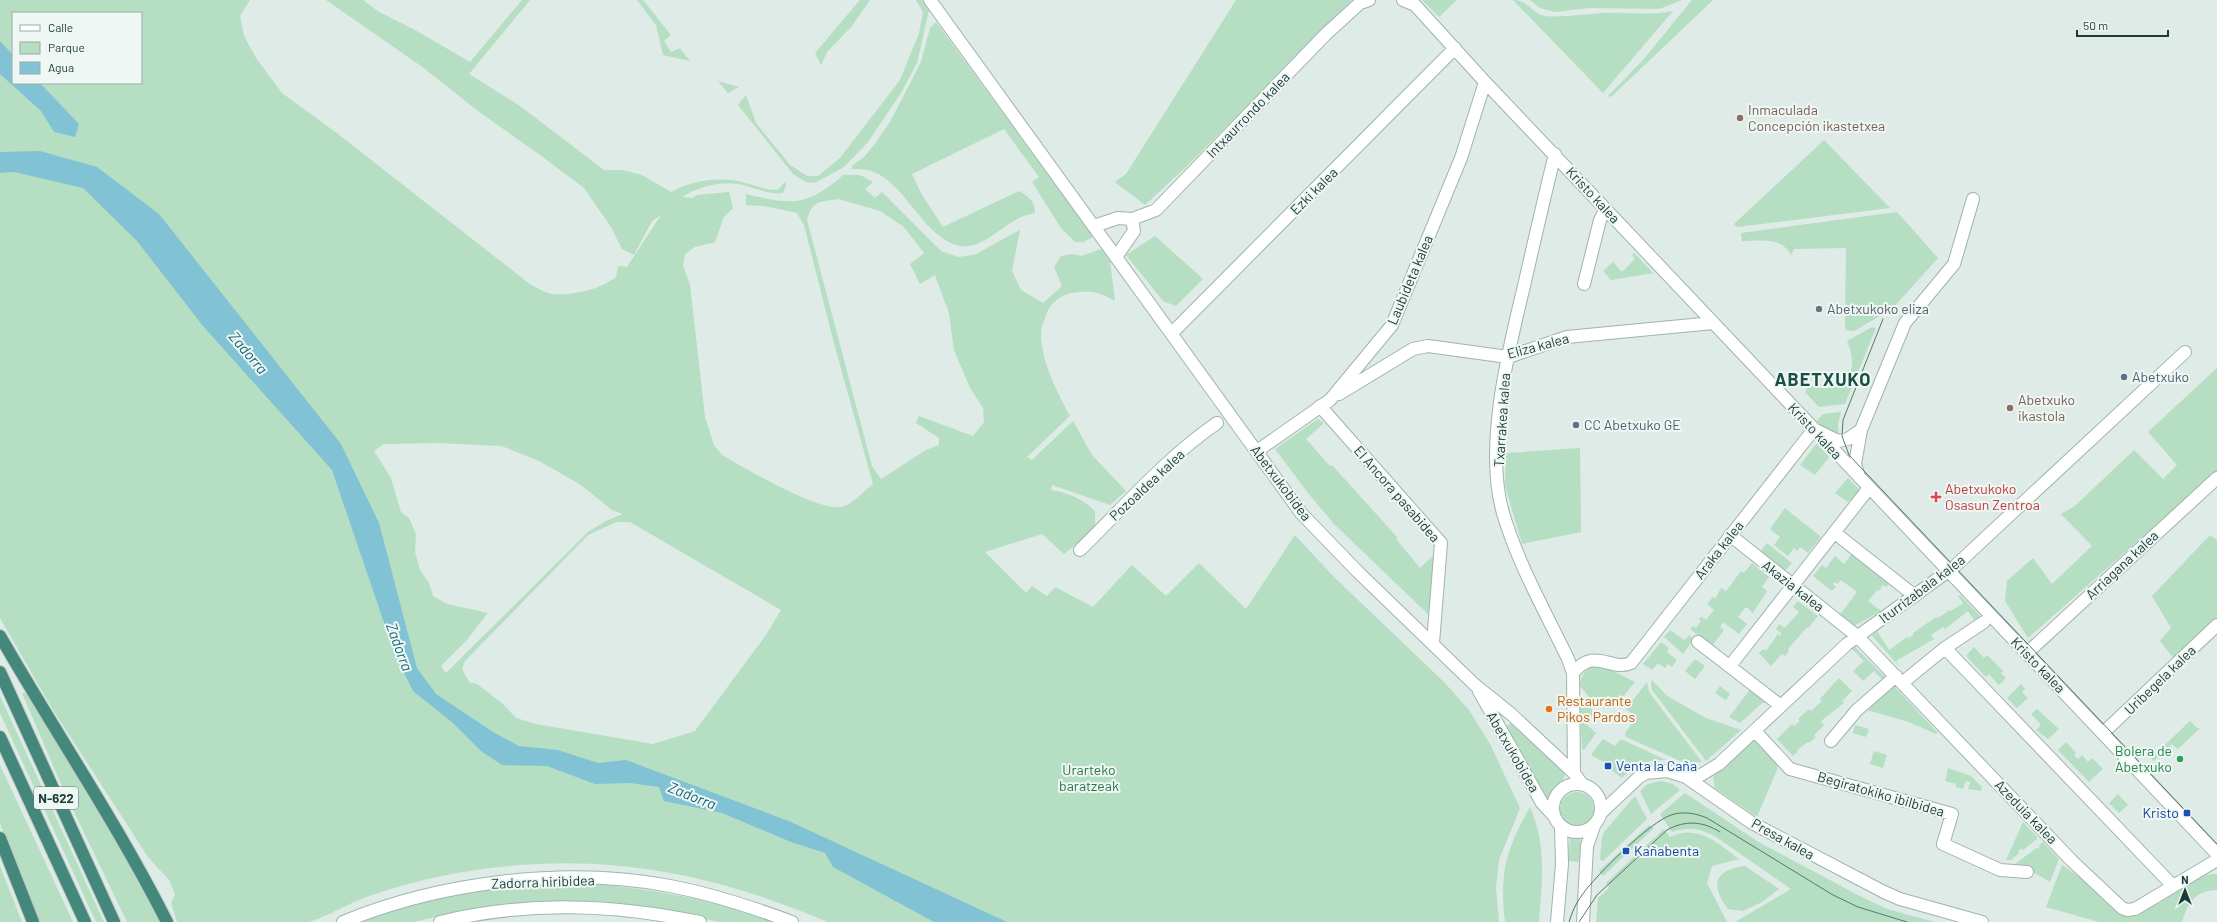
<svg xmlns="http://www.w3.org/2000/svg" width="2217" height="922" font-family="Barlow,sans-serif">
	<rect width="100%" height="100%" fill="#deebe6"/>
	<path fill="#b5dec2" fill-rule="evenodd" d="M 0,0 L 250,0 L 240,16 L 244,36 L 256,58 L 282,93 L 338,134 L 531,285 C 538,288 547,294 554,294 C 573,296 601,289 616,277 L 618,266 L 627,267 L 661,215 L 652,221 L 634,255 L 622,249 L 611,227 L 584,188 L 540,155 L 478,111 L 421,66 L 326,0 L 363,0 L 379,12 L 415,30 L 470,62 L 522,0 L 530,0 L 469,74 L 520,106 L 604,170 L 622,170 L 642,175 L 671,192 C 690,181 716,177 738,181 C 752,184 764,190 778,190 L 785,182 L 786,185 L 783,193 C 768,195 756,188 743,185 C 722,180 700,186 682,197 L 692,198 L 697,195 L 729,192 L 733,208 L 724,217 L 715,242 L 695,247 L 685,254 L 683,266 L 690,285 L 705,417 L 714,445 L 722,455 C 745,468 816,511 841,507 C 853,505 863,491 873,484 L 835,347 L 804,225 L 797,213 L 764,206 L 746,205 L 746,194 C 792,205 807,207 843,175 L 860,175 L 873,182 L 865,189 L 875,198 L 882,192 L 941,251 L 958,257 L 974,255 L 1020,230 L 1012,271 L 1021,290 L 1043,303 L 1062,286 L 1054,267 L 1061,256 L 1072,254 L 1082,256 L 1101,249 L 1110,261 L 1115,301 C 1096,291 1093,290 1072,293 C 1060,295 1049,304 1046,315 C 1044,321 1041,327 1041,333 C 1041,361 1057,392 1070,416 L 1027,457 L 1032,460 L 1073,421 L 1092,455 L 1126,491 L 1110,505 L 1052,485 L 1051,490 C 1067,492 1084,500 1095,511 L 1095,529 L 1064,554 L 1042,534 L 985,552 L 1026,593 L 1032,586 L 1047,596 L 1055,587 L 1093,607 L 1132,565 L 1166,596 L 1199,563 L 1246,609 L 1295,535 L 1333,576 L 1445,683 L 1469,710 L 1490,744 L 1520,808 L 1499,860 L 1496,888 L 1499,922 L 828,922 C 694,865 571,847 428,879 C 403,885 378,892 354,902 C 343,907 319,920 308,922 C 296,922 281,922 268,922 C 238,922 208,922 177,922 L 171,903 L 175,895 L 170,881 L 148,857 L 53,710 L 0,618 ZM 13,13 L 141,13 L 141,83 L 13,83 ZM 838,199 L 880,211 L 904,227 L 924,253 L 910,264 L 920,284 L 935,275 L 949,313 L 954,350 L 970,388 L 983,408 L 984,422 L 973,436 L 919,416 L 916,423 L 939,438 L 939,445 L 926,450 L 881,479 L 872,466 L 807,220 C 812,200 820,202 838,199 ZM 438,443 L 502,446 L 539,461 L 581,485 L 612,510 L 623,514 L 606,521 L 588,532 L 446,673 L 441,666 L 466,641 L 488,613 L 447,604 L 433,596 L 429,583 L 420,570 L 415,552 L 416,534 L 409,518 L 401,512 L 391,478 L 374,451 L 384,444 ZM 616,522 L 630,522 L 781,610 L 766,635 L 695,731 L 653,744 L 536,724 L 516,718 L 503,704 L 477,684 L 469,682 L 462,669 L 465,661 L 588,535 Z
		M 637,0 L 643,0 L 671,35 L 664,41 L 671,52 L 680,48 L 690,61 L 663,55 L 656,25 Z
		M 860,0 L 870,0 L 852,26 L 827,52 L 821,65 L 815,53 Z
		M 916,0 L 922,0 L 929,10 L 917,63 L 901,93 L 868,142 L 844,167 L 815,183 L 806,182 L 793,174 L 738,105 L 746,95 L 756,123 L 790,165 L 807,176 L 818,176 L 840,158 L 900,80 L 919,33 L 923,12 Z
		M 1236,0 L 1352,0 L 1186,167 L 1145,205 L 1115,182 L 1126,174 Z
		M 1422,0 L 1457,0 L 1439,17 Z
		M 1513,0 C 1528,0 1532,14 1545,16 C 1564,18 1583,14 1603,13 C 1627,12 1649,16 1673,11 L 1603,93 Z
		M 1530,0 L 1682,0 L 1659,9 L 1588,8 L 1555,12 L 1540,8 Z
		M 1692,0 L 1713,0 L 1612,96 L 1607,97 L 1643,60 Z
		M 936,22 L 1077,214 L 1093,237 L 1083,242 L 1075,242 L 1061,228 L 1032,182 L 1039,177 L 1004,129 L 912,174 L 922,195 L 943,227 L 1019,191 C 1029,197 1035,201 1035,213 C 1031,214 1025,215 1021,217 C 1003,225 982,249 961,246 C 923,240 904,177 867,170 C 862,169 856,169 851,169 L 853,165 L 865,156 L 874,145 L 890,122 L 921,62 L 930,28 Z
		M 718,81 L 739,87 L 728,93 Z
		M 1824,140 L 1890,208 L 1737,227 L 1734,224 Z
		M 1897,212 L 1938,258 L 1892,309 L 1854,331 L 1846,330 L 1845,325 L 1846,248 L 1794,249 L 1791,255 C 1781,236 1760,241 1742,241 L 1741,233 Z
		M 1155,236 L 1203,279 L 1176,306 L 1163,301 L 1126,255 Z
		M 1634,253 L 1653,273 L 1611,280 L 1603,271 L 1613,262 L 1622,272 L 1635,259 L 1632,255 Z
		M 1872,327 L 1876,328 L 1845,404 L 1819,407 L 1805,392 L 1809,385 C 1845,397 1861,373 1847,341 Z
		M 2217,368 L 2217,471 L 2028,638 L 2005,601 L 2007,581 L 2033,558 L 2052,584 L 2092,546 L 2061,514 L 2075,506 L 2134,450 L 2163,479 L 2177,465 L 2148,432 Z
		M 1841,412 L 1838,425 L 1839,438 L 1827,432 L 1817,421 L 1823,414 Z
		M 1318,419 L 1324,423 L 1306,439 L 1330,466 L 1332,465 L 1397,537 L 1396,539 L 1420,568 L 1434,555 L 1430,616 L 1334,524 L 1308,493 L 1275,449 Z
		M 1817,443 L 1829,457 L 1815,475 L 1800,465 Z
		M 1580,448 L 1581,532 L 1522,544 L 1505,485 L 1506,453 Z
		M 1848,478 L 1862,492 L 1855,501 L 1851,499 L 1848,502 L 1835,493 Z
		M 1785,508 L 1821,537 L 1808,553 L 1800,547 L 1797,551 L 1794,548 L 1788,556 L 1774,545 L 1780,537 L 1770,529 Z
		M 2210,535 L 2217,540 L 2217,623 L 2177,663 L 2160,641 L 2171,628 L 2152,596 Z
		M 1767,543 L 1792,563 L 1784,572 L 1759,553 Z
		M 1853,552 L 1891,582 L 1886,587 L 1883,585 L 1879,591 L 1877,590 L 1868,601 L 1881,611 L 1854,626 L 1839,616 L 1857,592 L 1841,580 L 1838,584 L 1835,582 L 1833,584 L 1836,587 L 1832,591 L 1813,576 L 1822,565 L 1826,568 L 1835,556 L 1844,564 Z
		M 1752,563 L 1769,577 L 1762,587 L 1767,591 L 1753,613 L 1746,607 L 1738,617 L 1747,624 L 1739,634 L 1723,622 L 1720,627 L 1724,630 L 1712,646 L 1690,629 L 1693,626 L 1696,628 L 1701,621 L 1699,619 L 1701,617 L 1706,620 L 1714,610 L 1707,604 L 1713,597 L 1715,599 L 1721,588 L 1726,591 L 1741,571 L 1744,573 Z
		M 1960,595 L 1982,618 L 1976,623 L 1968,611 L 1945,629 L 1943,627 L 1931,635 L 1934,639 L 1896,661 L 1900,667 L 1872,636 L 1877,631 L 1889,650 L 1907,637 L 1909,638 L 1913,635 L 1913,633 L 1936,617 L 1938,618 L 1950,610 L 1951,611 L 1963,603 L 1958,596 Z
		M 1798,601 L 1818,616 L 1808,628 L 1807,627 L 1788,649 L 1789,651 L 1785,656 L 1782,654 L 1771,666 L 1759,653 L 1763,649 L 1766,651 L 1778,634 L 1780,636 L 1781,633 L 1776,629 L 1779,624 L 1785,628 L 1799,612 L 1793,607 Z
		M 1670,630 L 1683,639 L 1685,640 L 1689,635 L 1694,639 L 1683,654 L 1664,637 Z
		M 1661,642 L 1669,648 L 1667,652 L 1677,660 L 1672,667 L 1668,664 L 1665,668 L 1658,663 L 1652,670 L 1643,664 Z
		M 1854,646 L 1887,679 L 1884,681 L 1874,671 L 1863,681 L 1853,671 L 1864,661 L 1851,648 Z
		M 1974,647 L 1984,658 L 1987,655 L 2003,671 L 2001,673 L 2006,678 L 1999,685 L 1989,674 L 1986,677 L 1966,656 Z
		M 1695,659 L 1705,666 L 1695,679 L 1685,671 Z
		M 1596,666 L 1605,667 L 1635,682 L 1618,703 L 1608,695 L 1598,708 L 1580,686 C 1581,675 1585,669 1596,666 Z
		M 1839,678 L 1852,691 L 1842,701 L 1844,703 L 1821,721 L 1824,725 L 1814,735 L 1816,737 L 1809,743 L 1808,742 L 1797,750 L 1798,751 L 1793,756 L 1777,739 L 1792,724 L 1794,726 L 1800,721 L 1798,719 L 1809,709 L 1811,711 L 1822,701 L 1820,699 Z
		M 1652,680 L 1667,696 L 1706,718 L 1741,730 L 1706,761 L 1652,690 L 1651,684 Z
		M 1647,682 L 1649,692 L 1702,762 L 1685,763 L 1626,737 L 1625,733 L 1637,717 L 1626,709 Z
		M 2021,684 L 2025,689 L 2022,692 L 2028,698 L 2017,708 L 2007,698 Z
		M 1893,685 L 1938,733 L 1936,734 L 1909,722 L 1867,710 Z
		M 1720,686 L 1730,694 L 1726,700 L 1715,693 Z
		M 1752,687 L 1768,703 L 1762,703 L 1740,723 L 1729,717 Z
		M 22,693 L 27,693 L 84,782 L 162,922 L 127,922 L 63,789 Z
		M 1579,695 L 1595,713 L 1586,724 L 1596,733 L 1584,750 L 1582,748 Z
		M 0,696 L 104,922 L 96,922 L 0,713 Z
		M 2037,709 L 2059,729 L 2048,739 L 2036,730 L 2041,725 L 2031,714 Z
		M 2190,721 L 2197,728 L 2200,728 L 2178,749 L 2172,744 L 2154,761 L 2151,758 Z
		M 1513,722 L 1564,770 C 1567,781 1560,780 1555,788 C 1552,792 1551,796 1546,798 L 1505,727 Z
		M 1855,725 L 1869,729 L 1866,737 L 1853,733 Z
		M 1603,739 L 1615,746 L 1620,740 L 1623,740 L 1666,760 C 1647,759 1635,765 1622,778 L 1611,770 L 1613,767 L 1591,755 Z
		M 1754,740 L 1757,740 L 1778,760 L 1777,770 L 1757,817 L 1715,788 L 1713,777 Z
		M 2066,742 L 2076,753 L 2074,755 L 2078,759 L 2082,755 L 2088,762 L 2092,758 L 2103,769 L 2089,782 L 2058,750 Z
		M 1874,751 L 1887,755 L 1883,768 L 1870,764 Z
		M 0,765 L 73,922 L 40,922 L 10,852 L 0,823 Z
		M 1948,768 L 1971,776 L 1982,787 L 1981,791 L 1968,789 L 1970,782 L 1966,781 L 1963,789 L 1956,787 L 1956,784 L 1945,781 Z
		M 1661,781 L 1673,784 L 1680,790 L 1651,814 L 1640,791 L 1648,784 Z
		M1560 809a17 17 0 1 1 34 0a17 17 0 1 1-34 0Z
		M 1685,793 L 1760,843 L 1858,895 L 1887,909 L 1935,922 L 1735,922 L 1791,889 L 1716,837 C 1701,829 1689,826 1672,832 L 1660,814 Z
		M 2118,794 L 2128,805 L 2119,813 L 2109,803 Z
		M 1635,796 L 1647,819 L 1603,861 L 1600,860 L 1602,837 L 1604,832 Z
		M 1530,807 C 1547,846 1542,881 1539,922 L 1505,922 C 1499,873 1506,849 1530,807 Z
		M 2023,822 L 2038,838 L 2023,850 L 2021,849 L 2018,851 L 2019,853 L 2011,860 L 2006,860 Z
		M 1649,825 L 1654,828 L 1603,876 L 1599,871 Z
		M 1664,829 L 1670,837 C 1697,823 1719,844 1739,859 L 1712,866 L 1707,883 L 1727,922 L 1596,922 L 1598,898 L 1609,888 L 1606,883 Z
		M 1570,838 L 1581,839 L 1579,862 L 1568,861 Z
		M 2043,842 L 2059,859 L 2050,882 L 2025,867 L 2014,865 L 2035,849 L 2040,847 L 2039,845 Z
		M 2062,865 L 2092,886 L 2119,911 C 2130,909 2144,909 2153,906 C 2174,898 2193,872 2217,874 L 2217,890 C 2195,891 2188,902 2182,922 L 2099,922 L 2046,907 Z
		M 0,866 L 22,922 L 0,922 Z
		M 1745,866 L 1779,889 L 1762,902 L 1743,911 L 1728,909 C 1710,885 1714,870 1745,866 Z
		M 595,884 C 660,890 716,901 778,922 L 719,922 L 644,906 L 599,902 L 558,901 L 501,905 L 467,910 L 413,922 L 356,922 L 368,916 L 449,895 L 508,886 Z"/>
	<path fill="#81c3d5" d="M 0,41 L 13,55 L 13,83 L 40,83 L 79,124 L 75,137 L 54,132 L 41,111 L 0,74 Z
		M 40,151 L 97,167 L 159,214 L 341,444 L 379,523 L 417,668 L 436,694 L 493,732 L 519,746 L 558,750 L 598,763 L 626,760 L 791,822 L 1007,922 L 934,922 L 833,867 L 825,853 L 791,842 L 722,813 L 664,801 L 659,787 L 630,783 L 595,784 L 547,766 L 502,765 L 481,751 L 453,723 L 413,691 L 394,652 L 332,470 L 203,326 L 137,241 L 83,188 L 14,172 L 0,173 L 0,152 Z"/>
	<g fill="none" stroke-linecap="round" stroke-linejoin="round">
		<defs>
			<path id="minor" d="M 1403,0 L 1415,5 L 1485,82 L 2217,854
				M 1555,154 C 1544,198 1534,242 1524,286 C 1508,352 1484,447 1503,513 C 1518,564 1545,611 1568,659 L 1573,673 L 1574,773
				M 1094,226 L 1118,218 L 1132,219 L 1156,210 L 1326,34 L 1360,3 L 1369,0
				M 1116,257 L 1134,231 L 1132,219
				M 1584,284 L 1600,220 L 1606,209
				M 1172,333 L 1455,48
				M 1339,394 L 1413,349 L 1428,346 L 1508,357 L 1567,337 L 1713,323
				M 1320,406 L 1441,543 L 1433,643
				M 1257,451 L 1330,400 L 1392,325 L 1461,158 L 1485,82
				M 1859,477 L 1855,464 L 1861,430 L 1905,323 L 1954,264 L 1973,199
				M 1835,533 L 1915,596
				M 1730,535 L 1857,636 L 2072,861 L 2122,908 L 2127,910 L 2135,909 L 2217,860
				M 1080,550 C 1124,507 1166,458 1217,423
				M 1698,642 L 1781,706
				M 1945,648 L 2173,886
				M 2027,653 L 2217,478
				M 1730,666 L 1869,488
				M 1573,673 C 1595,646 1610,672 1631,663 L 1814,429 L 1838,441 L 1848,439 L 1861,430
				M 1902,683 L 1945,648 L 1984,622
				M 1755,731 L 1790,769 L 1952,814 L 1943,844 L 2000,870 L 2027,872
				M 2103,733 L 2217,625
				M 1831,741 L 1857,710 L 1896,676
				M 1686,777 L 1701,775 L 1719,764 L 1847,644 L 1954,567 L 2185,352
				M 1601,813 L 1639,777 L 1646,773 L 1667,771 L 1686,777 L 1752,823 L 1884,892 L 1900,899 L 1982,922"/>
			<path id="tertiary" d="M 930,0 L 1301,513 L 1358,572 L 1475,685 L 1511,714 L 1574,773 L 1582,784
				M 1479,691 L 1542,803 L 1554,816
				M1553 808a24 24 0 1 1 48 0a24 24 0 1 1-48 0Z
				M 1557,922 L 1562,864 L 1561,826
				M 1583,922 L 1587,846 L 1594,826"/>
			<path id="secondary" d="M 343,922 C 440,882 566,866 670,886 C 712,894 752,907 792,922
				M 440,922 C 527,901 612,904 700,922"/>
			<path id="trunk" d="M 0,636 C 55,732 117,823 167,922
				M 0,672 L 114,922
				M 0,737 L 85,922
				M 0,838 L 33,922"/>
		</defs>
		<use href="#minor" stroke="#a1b3ad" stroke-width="14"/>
		<use href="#tertiary" stroke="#a1b3ad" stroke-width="14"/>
		<use href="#secondary" stroke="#9cb7af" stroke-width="14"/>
		<use href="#trunk" stroke="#c0c8c6" stroke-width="14"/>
		<use href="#minor" stroke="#fff" stroke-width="12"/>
		<use href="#tertiary" stroke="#fff" stroke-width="12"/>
		<use href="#secondary" stroke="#fff" stroke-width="12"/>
		<use href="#trunk" stroke="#44877b" stroke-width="12"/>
		<path stroke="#587771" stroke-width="1" d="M 1883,319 L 1843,420 L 1842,436 L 1849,455 L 2217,844
			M 1569,922 C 1572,912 1576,903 1582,895 C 1596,875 1650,822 1671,815 C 1683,811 1695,813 1707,818 L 1833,895 L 1858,907 L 1907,922
			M 1579,922 L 1597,895 L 1667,830 C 1685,820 1703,821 1720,832"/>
	</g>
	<g fill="#8d6e63" stroke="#eef7f3" stroke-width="1.5">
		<circle cx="1740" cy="118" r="4"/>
		<circle cx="2010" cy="408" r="4"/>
	</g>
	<circle fill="#6b7280" stroke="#eef7f3" stroke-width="1.5" cx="1819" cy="309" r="4"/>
	<g fill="#5c6f8a" stroke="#eef7f3" stroke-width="1.5">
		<circle cx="2124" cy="377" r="4"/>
		<circle cx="1576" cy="425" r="4"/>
	</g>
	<path fill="#e0444e" stroke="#eef7f3" stroke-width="1.5" d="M1934 491h4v4h4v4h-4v4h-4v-4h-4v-4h4z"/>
	<circle fill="#e8710a" stroke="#eef7f3" stroke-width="1.5" cx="1549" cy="709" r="4"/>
	<circle fill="#2e9e5b" stroke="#eef7f3" stroke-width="1.5" cx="2180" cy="759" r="4"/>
	<g fill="#1a4fb4" stroke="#eef7f3" stroke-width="1.5">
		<rect x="1604" y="762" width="8" height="8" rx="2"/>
		<rect x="2183" y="809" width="8" height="8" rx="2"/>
		<rect x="1622" y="847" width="8" height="8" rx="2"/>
	</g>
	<g text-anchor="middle" stroke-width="4" stroke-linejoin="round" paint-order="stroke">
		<rect fill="#eef7f3" stroke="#5c736e" stroke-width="1" x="34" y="787" width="44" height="22" rx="3"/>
		<g font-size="13" font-weight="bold" fill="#1e3b35">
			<text x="56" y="803">N-622</text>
		</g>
		<g font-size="14" fill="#785e54" stroke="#eef7f3" text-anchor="start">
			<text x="1748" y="115">Inmaculada<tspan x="1748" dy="16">Concepción ikastetxea</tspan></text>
			<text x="2018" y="405">Abetxuko<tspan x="2018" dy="16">ikastola</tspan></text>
		</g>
		<g font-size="14" fill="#1e3b35" stroke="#eef7f3">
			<text transform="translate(1248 115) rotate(-46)" y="5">Intxaurrondo kalea</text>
			<text transform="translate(1314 191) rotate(-45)" y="5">Ezki kalea</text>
			<text transform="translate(1593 195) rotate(47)" y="5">Kristo kalea</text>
			<text transform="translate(1410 280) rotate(-67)" y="5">Laubideta kalea</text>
			<text transform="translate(1538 346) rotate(-15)" y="5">Eliza kalea</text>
			<text transform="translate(1502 420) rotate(-86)" y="5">Txarrakea kalea</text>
			<text transform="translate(1815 431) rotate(47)" y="5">Kristo kalea</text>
			<text transform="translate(1281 483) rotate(53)" y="5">Abetxukobidea</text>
			<text transform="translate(1147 485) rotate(-43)" y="5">Pozoaldea kalea</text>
			<text transform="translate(1397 494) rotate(49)" y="5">El Ancora pasabidea</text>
			<text transform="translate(1719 550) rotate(-52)" y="5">Araka kalea</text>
			<text transform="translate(2122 565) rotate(-43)" y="5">Arriagana kalea</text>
			<text transform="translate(1793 586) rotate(38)" y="5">Akazia kalea</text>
			<text transform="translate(1922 589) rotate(-37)" y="5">Iturrizabala kalea</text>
			<text transform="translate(2038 665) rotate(46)" y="5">Kristo kalea</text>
			<text transform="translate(2160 680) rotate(-44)" y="5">Uribegela kalea</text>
			<text transform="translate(1513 752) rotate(60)" y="5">Abetxukobidea</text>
			<text transform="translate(1881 794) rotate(16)" y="5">Begiratokiko ibilbidea</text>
			<text transform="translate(2026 812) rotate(46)" y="5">Azeduia kalea</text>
			<text transform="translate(1783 839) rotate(29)" y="5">Presa kalea</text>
			<text transform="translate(543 882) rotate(-2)" y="5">Zadorra hiribidea</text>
		</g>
		<g font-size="14" fill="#5b616d" stroke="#eef7f3" text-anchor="start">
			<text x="1827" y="314">Abetxukoko eliza</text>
		</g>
		<g font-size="14" fill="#4e5e75" stroke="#eef7f3" text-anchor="start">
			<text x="2132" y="382">Abetxuko</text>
			<text x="1584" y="430">CC Abetxuko GE</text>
		</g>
		<g font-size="14" fill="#be3a42" stroke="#eef7f3" text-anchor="start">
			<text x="1945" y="494">Abetxukoko<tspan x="1945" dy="16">Osasun Zentroa</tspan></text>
		</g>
		<g font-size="14" fill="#c56008" stroke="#eef7f3" text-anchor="start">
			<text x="1557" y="706">Restaurante<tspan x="1557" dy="16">Pikos Pardos</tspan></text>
		</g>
		<g font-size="14" fill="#27864d" stroke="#eef7f3" text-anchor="end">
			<text x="2172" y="756">Bolera de<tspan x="2172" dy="16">Abetxuko</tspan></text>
		</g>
		<g font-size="14" fill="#164399" stroke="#eef7f3" text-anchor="start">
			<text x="1616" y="771">Venta la Caña</text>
			<text x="2179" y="818" text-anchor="end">Kristo</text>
			<text x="1634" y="856">Kañabenta</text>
		</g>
		<g font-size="14" fill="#267549" stroke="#eef7f3">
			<text x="1089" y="775">Urarteko<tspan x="1089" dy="16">baratzeak</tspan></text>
		</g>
		<g font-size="15" font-style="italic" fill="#15647b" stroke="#eef7f3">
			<text transform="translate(248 353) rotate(50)" y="5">Zadorra</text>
			<text transform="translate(399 647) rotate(70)" y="5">Zadorra</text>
			<text transform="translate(692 796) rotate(22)" y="5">Zadorra</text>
		</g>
		<g font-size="18" font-weight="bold" letter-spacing="1" fill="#194f45" stroke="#eef7f3">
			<text x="1823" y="386">ABETXUKO</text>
		</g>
	</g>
	<rect x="12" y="12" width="130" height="72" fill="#eef7f3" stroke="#9baca7"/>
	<rect x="20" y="25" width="20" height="6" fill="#ffffff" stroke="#9baca7"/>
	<text x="48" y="32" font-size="12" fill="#1e3b35">Calle</text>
	<rect x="20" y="42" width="20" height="12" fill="#b5dec2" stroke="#9baca7"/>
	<text x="48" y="52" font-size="12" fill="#1e3b35">Parque</text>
	<rect x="20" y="62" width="20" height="12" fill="#81c3d5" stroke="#9baca7"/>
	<text x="48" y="72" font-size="12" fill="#1e3b35">Agua</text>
	<g transform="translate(2185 890)" stroke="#eef7f3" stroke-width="3" paint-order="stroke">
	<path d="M0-3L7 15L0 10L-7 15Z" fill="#1e3b35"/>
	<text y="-6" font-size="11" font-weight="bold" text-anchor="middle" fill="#1e3b35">N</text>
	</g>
	<path d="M2077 30v6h91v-6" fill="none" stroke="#1e3b35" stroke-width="2"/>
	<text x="2083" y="30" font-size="12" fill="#1e3b35" stroke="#eef7f3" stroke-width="3" paint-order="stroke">50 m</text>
</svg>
